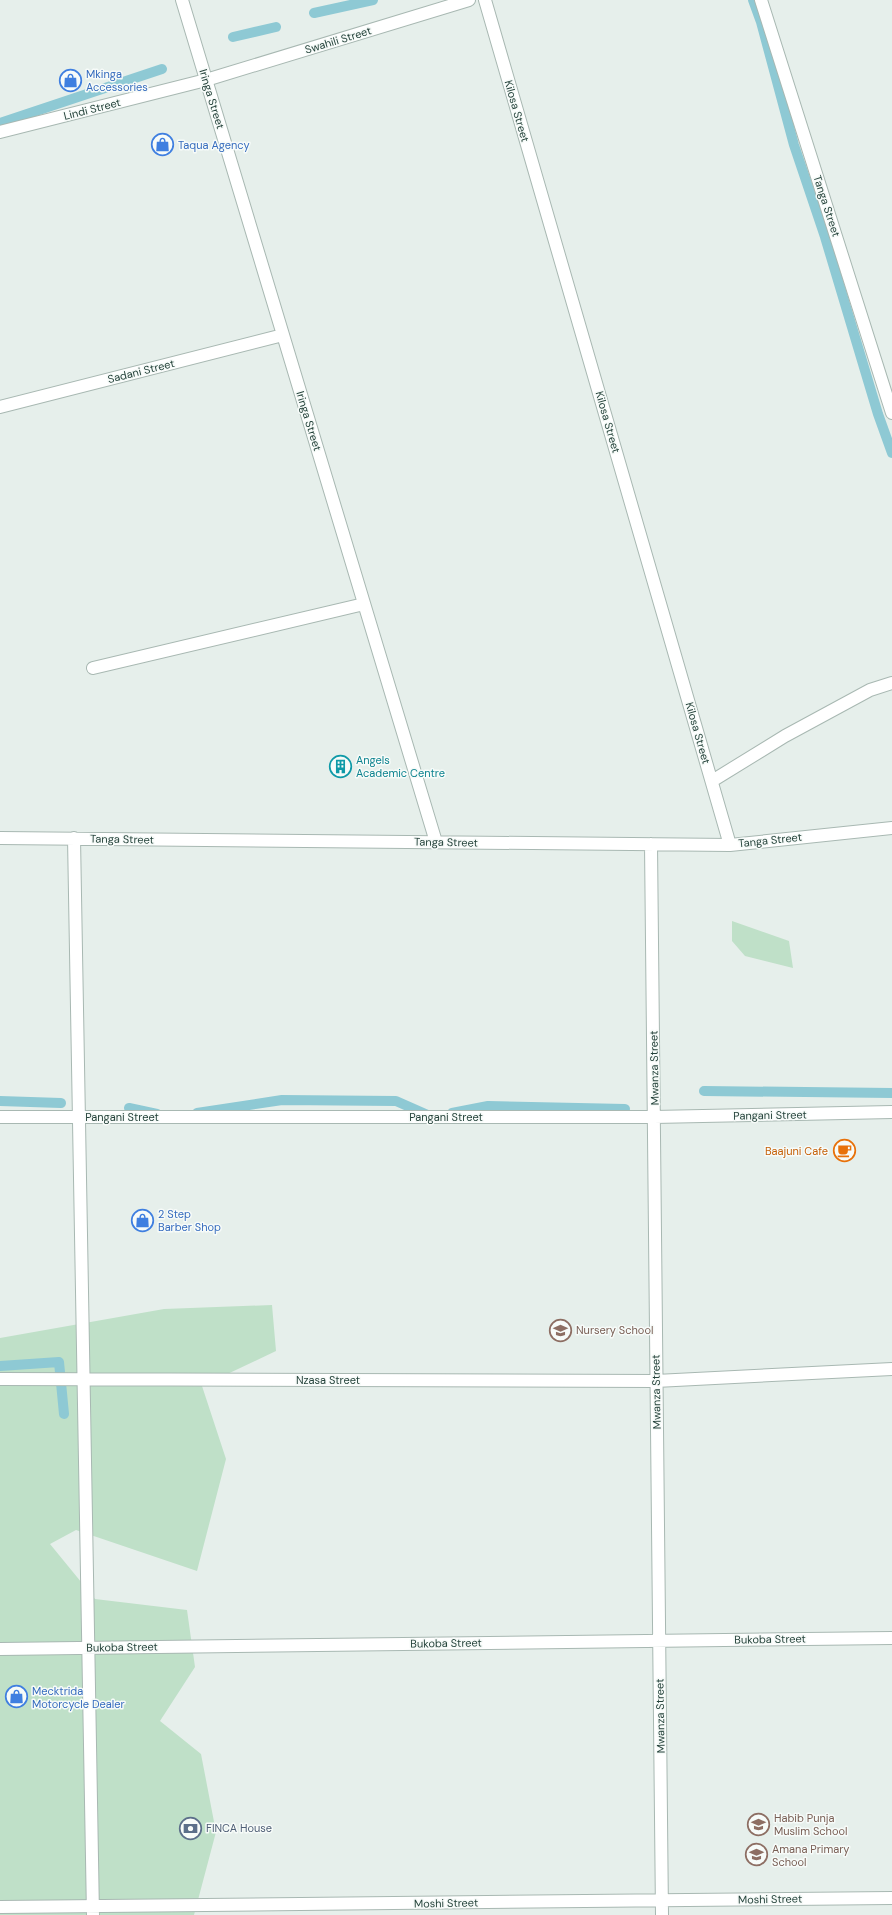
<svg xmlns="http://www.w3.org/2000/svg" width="892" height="1915" font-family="'DM Sans',sans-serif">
	<rect width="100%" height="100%" fill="#e6efeb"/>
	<path fill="#bfe0c8" d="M 732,921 L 789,941 L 793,968 L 745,956 L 732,941 Z
		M 272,1305 L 276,1351 L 202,1386 L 226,1459 L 197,1571 L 76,1530 L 50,1544 L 95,1599 L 187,1610 L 195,1667 L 160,1721 L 201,1754 L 216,1832 L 194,1915 L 0,1915 L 0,1338 L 164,1309 Z"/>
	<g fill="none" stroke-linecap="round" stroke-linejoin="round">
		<path stroke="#8ec9d4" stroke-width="10" d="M 753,0 L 761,22 L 794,145 L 825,237 L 878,414 L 892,453
			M 314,13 L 373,0
			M 233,37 L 276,27
			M 0,123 L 162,69
			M 704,1091 L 892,1093
			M 0,1101 L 61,1103
			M 129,1108 L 157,1114
			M 197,1113 L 282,1100 L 396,1101 L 430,1116
			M 452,1113 L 488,1106 L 625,1109
			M 0,1366 L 59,1362 L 64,1414"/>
		<defs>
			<path id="street" d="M 182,0 L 436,842
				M 485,0 L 730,845
				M 761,0 L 892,413
				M 0,132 L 206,80 L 469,0
				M 0,407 L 283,335
				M 93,668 L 364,604
				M 712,781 L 785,736 L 870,690 L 892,683
				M 0,838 L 730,845 L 892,828
				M 74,838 L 93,1915
				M 651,844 L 662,1915
				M 0,1117 L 654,1117 L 892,1112
				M 0,1379 L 656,1381 L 892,1369
				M 0,1649 L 892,1638
				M 0,1907 L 892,1898"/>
		</defs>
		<use href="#street" stroke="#a8b8b2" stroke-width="14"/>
		<use href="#street" stroke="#fff" stroke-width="12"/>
	</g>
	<defs>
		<symbol id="shop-ring" viewBox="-11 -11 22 22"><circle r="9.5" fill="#f7fbf9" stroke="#3f7fe0" stroke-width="1.5"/><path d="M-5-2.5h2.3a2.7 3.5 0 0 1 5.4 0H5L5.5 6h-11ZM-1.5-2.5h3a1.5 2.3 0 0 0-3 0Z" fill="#3f7fe0"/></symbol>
		<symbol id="building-ring" viewBox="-11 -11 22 22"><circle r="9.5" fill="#f7fbf9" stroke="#0f9aa8" stroke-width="1.5"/><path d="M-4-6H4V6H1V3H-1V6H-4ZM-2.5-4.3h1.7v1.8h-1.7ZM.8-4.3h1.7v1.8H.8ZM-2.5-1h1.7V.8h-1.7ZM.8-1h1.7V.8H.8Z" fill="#0f9aa8"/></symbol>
		<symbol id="cafe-ring" viewBox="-11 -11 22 22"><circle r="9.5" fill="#f7fbf9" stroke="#e8710a" stroke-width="1.5"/><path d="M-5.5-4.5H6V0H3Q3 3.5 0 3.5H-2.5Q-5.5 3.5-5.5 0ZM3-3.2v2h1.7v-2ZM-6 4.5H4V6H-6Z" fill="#e8710a"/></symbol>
		<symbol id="school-ring" viewBox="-11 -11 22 22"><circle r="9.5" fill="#f7fbf9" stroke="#8d6e63" stroke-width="1.5"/><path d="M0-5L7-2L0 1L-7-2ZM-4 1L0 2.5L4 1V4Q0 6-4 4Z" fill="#8d6e63"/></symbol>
		<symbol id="bank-ring" viewBox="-11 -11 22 22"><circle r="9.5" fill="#f7fbf9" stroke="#5c6f8a" stroke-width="1.5"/><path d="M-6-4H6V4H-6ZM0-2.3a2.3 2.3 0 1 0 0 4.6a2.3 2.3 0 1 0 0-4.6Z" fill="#5c6f8a"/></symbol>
	</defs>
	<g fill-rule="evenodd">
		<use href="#shop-ring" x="58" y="68" width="25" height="25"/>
		<use href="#shop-ring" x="150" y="132" width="25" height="25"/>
		<use href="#building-ring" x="328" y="754" width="25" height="25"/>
		<use href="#cafe-ring" x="832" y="1138" width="25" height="25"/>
		<use href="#shop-ring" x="130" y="1208" width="25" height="25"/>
		<use href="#school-ring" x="548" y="1318" width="25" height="25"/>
		<use href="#shop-ring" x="4" y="1684" width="25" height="25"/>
		<use href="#school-ring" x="746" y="1812" width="25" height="25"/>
		<use href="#bank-ring" x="178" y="1816" width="25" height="25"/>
		<use href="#school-ring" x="744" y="1842" width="25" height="25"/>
	</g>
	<g text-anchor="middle" stroke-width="3" stroke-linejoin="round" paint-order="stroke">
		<g font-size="11" fill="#24423a" stroke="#f7fbf9">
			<text transform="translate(338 40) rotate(-17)" y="4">Swahili Street</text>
			<text transform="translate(212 99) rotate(73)" y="4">Iringa Street</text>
			<text transform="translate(92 109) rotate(-14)" y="4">Lindi Street</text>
			<text transform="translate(517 111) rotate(74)" y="4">Kilosa Street</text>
			<text transform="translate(827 206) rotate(72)" y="4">Tanga Street</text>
			<text transform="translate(141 371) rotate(-14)" y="4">Sadani Street</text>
			<text transform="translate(309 421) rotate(73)" y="4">Iringa Street</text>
			<text transform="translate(608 422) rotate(74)" y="4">Kilosa Street</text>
			<text transform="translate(698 733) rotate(74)" y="4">Kilosa Street</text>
			<text transform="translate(122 839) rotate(1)" y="4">Tanga Street</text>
			<text transform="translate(770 840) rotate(-6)" y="4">Tanga Street</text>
			<text transform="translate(446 842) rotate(1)" y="4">Tanga Street</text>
			<text transform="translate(654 1068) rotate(-91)" y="4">Mwanza Street</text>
			<text transform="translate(770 1115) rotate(-1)" y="4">Pangani Street</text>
			<text x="122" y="1121">Pangani Street</text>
			<text x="446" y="1121">Pangani Street</text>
			<text x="328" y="1384">Nzasa Street</text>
			<text transform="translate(656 1392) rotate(-91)" y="4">Mwanza Street</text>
			<text transform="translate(770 1639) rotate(-1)" y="4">Bukoba Street</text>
			<text transform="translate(446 1643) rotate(-1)" y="4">Bukoba Street</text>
			<text transform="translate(122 1647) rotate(-1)" y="4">Bukoba Street</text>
			<text transform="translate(660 1716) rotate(-91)" y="4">Mwanza Street</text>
			<text transform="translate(770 1899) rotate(-1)" y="4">Moshi Street</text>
			<text transform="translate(446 1903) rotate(-1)" y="4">Moshi Street</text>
		</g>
		<g font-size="11" fill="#366cbe" stroke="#f7fbf9" text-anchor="start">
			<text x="86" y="78">Mkinga<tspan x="86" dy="13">Accessories</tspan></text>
			<text x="178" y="149">Taqua Agency</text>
			<text x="158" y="1218">2 Step<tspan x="158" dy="13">Barber Shop</tspan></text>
			<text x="32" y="1695">Mecktrida<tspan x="32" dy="13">Motorcycle Dealer</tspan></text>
		</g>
		<g font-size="11" fill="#0d838f" stroke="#f7fbf9" text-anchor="start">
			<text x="356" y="764">Angels<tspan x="356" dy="13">Academic Centre</tspan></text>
		</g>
		<g font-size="11" fill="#c56008" stroke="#f7fbf9" text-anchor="end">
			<text x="828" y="1155">Baajuni Cafe</text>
		</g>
		<g font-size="11" fill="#785e54" stroke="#f7fbf9" text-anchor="start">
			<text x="576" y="1334">Nursery School</text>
			<text x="774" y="1822">Habib Punja<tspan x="774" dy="13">Muslim School</tspan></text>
			<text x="772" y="1853">Amana Primary<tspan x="772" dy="13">School</tspan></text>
		</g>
		<g font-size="11" fill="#4e5e75" stroke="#f7fbf9" text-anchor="start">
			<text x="206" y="1832">FINCA House</text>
		</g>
	</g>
</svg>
